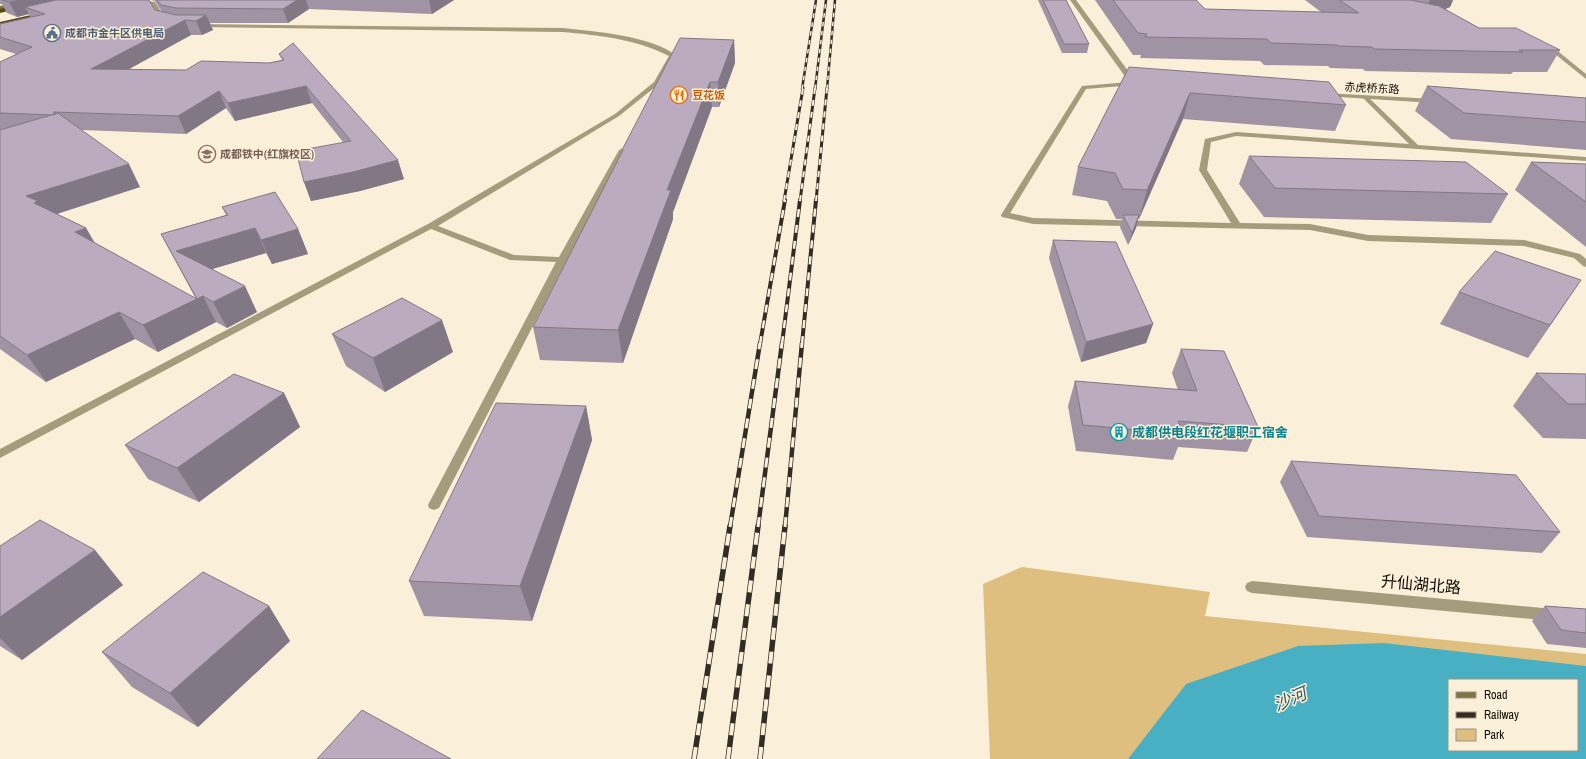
<svg xmlns="http://www.w3.org/2000/svg" width="1586" height="759" font-family="'Archivo Narrow','Noto Sans SC',sans-serif">
	<rect width="100%" height="100%" fill="#faefd9"/>
	<path fill="#debf7f" fill-rule="evenodd" d="M 1022,567 L 1210,592 L 1205,616 L 1586,654 L 1586,759 L 990,759 L 983,584 ZM 1449,680 L 1577,680 L 1577,750 L 1449,750 Z"/>
	<path fill="#48b0c2" fill-rule="evenodd" d="M 1384,643 L 1586,666 L 1586,759 L 1128,759 L 1186,684 L 1298,646 ZM 1449,680 L 1577,680 L 1577,750 L 1449,750 Z"/>
	<g fill="none" stroke-linecap="round" stroke-linejoin="round">
		<path fill="#a59c7d" fill-rule="evenodd" d="M 1363,96 L 1367,96 L 1418,145 L 1586,157 L 1586,161 L 1236,136 L 1211,142 L 1207,170 L 1240,223 L 1310,224 L 1368,235 L 1524,240 L 1580,254 L 1586,259 L 1586,267 L 1583,266 L 1574,258 L 1524,246 L 1368,241 L 1310,230 L 1033,224 L 1002,217 L 1001,215 L 1005,212 L 1033,218 L 1231,223 L 1199,170 L 1205,139 L 1236,132 L 1409,144 L 1363,98 Z"/>
		<path fill="#a59c7d" fill-rule="evenodd" d="M 141,0 L 155,2 L 168,22 L 167,23 L 163,23 L 151,4 Z
			M 1070,0 L 1076,0 L 1137,83 L 1134,85 L 1086,89 L 1009,215 L 1008,217 L 1002,217 L 1001,215 L 1082,86 L 1129,82 Z
			M 196,24 L 562,28 C 591,31 653,36 675,55 L 659,84 L 619,116 L 438,226 L 514,255 L 559,257 L 619,150 L 623,148 L 627,150 L 567,260 L 439,508 L 434,510 L 429,508 L 428,505 L 556,262 L 510,260 L 431,229 L 0,458 L 0,449 L 428,224 L 615,114 L 654,82 L 669,56 C 636,39 598,35 562,32 L 194,27 L 194,25 Z
			M 1545,46 L 1554,48 L 1586,74 L 1586,79 L 1550,50 L 1543,49 L 1542,48 Z
			M 1325,93 L 1434,99 L 1437,101 L 1434,103 L 1323,96 L 1322,95 Z
			M 1252,581 L 1554,609 L 1559,611 L 1561,615 L 1559,619 L 1554,621 L 1252,593 L 1247,591 L 1245,587 L 1247,583 Z"/>
		<path fill="#817345" fill-rule="evenodd" d="M 31,0 L 41,0 L 0,10 L 0,6 Z"/>
		<path fill="#584a16" fill-rule="evenodd" d="M 19,5 L 22,7 L 21,8 L 0,13 L 0,9 Z
			M 44,12 L 46,13 L 46,15 L 0,26 L 0,22 Z"/>
		<defs>
			<path id="rail-far4" d="M 802,89 L 816,0
				M 815,89 L 826,0
				M 827,89 L 835,0"/>
			<path id="rail-far3" d="M 784,201 L 803,88
				M 800,201 L 815,88
				M 816,201 L 827,88"/>
			<path id="rail-far2" d="M 760,344 L 785,200
				M 782,344 L 800,200
				M 802,344 L 816,200"/>
			<path id="rail-far1" d="M 730,527 L 760,343
				M 758,527 L 782,343
				M 785,527 L 802,343"/>
			<path id="rail" d="M 694,759 L 730,526
				M 728,759 L 758,526
				M 760,759 L 785,526"/>
		</defs>
		<use href="#rail-far4" stroke="#312d24" stroke-width="2.5"/>
		<use href="#rail-far3" stroke="#312d24" stroke-width="3"/>
		<use href="#rail-far2" stroke="#312d24" stroke-width="4"/>
		<use href="#rail-far1" stroke="#312d24" stroke-width="4.5"/>
		<use href="#rail" stroke="#312d24" stroke-width="5.5"/>
		<use href="#rail-far4" stroke="#faefd9" stroke-width="1.5" stroke-dasharray="4.5" stroke-linecap="butt"/>
		<use href="#rail-far3" stroke="#faefd9" stroke-width="2" stroke-dasharray="6" stroke-linecap="butt"/>
		<use href="#rail-far2" stroke="#faefd9" stroke-width="2.5" stroke-dasharray="8" stroke-linecap="butt"/>
		<use href="#rail-far1" stroke="#faefd9" stroke-width="3" stroke-dasharray="10" stroke-linecap="butt"/>
		<use href="#rail" stroke="#faefd9" stroke-width="4" stroke-dasharray="12" stroke-linecap="butt"/>
	</g>
	<path fill="#a093a3" d="M 0,0 L 149,0 L 155,10 L 162,12 L 155,1 L 151,0 L 454,0 L 432,14 L 309,9 L 288,23 L 210,23 L 213,30 L 202,35 L 191,35 L 129,69 L 186,70 L 269,63 L 282,60 L 279,54 L 404,179 L 360,191 L 311,201 L 304,182 L 343,142 L 312,103 L 235,121 L 226,108 L 186,134 L 82,130 L 140,187 L 57,214 L 86,228 L 95,243 L 196,299 L 161,234 L 226,215 L 222,207 L 298,229 L 308,254 L 272,264 L 266,253 L 212,269 L 257,312 L 227,328 L 216,322 L 158,352 L 135,339 L 46,382 L 0,349 L 0,62 L 16,54 L 0,49 L 0,24 L 30,17 L 29,14 L 17,17 L 7,13 L 2,4 L 0,4 Z
		M 1038,0 L 1066,0 L 1089,44 L 1087,53 L 1062,53 Z
		M 1095,0 L 1196,0 L 1205,9 L 1321,12 L 1305,0 L 1453,0 L 1450,7 L 1445,9 L 1479,28 L 1560,50 L 1547,72 L 1513,72 L 1511,74 L 1365,71 L 1363,69 L 1330,68 L 1328,66 L 1264,65 L 1260,61 L 1140,58 L 1141,55 L 1133,55 Z
		M 734,40 L 735,63 L 719,107 L 712,107 L 673,212 L 673,219 L 623,363 L 540,360 L 533,327 L 622,152 L 622,150 Z
		M 1129,67 L 1346,105 L 1335,131 L 1183,119 L 1139,219 L 1138,219 L 1136,228 L 1128,245 L 1120,227 L 1122,219 L 1116,219 L 1107,201 L 1072,195 L 1078,167 Z
		M 1427,86 L 1586,98 L 1586,150 L 1451,139 L 1415,111 Z
		M 1249,156 L 1508,194 L 1491,223 L 1264,217 L 1239,184 Z
		M 1531,162 L 1586,164 L 1586,247 L 1515,190 Z
		M 1053,240 L 1153,324 L 1146,343 L 1081,362 L 1049,258 Z
		M 1459,292 L 1560,311 L 1528,358 L 1440,324 Z
		M 332,334 L 453,352 L 385,392 L 346,366 Z
		M 1181,349 L 1258,427 L 1247,452 L 1178,447 L 1173,460 L 1076,451 L 1068,406 L 1075,381 L 1178,390 L 1172,373 Z
		M 1536,373 L 1586,374 L 1586,439 L 1543,438 L 1513,406 Z
		M 284,393 L 300,427 L 199,502 L 148,479 L 125,445 Z
		M 586,406 L 592,440 L 532,621 L 424,616 L 409,581 Z
		M 1291,461 L 1560,532 L 1542,553 L 1307,537 L 1280,482 Z
		M 0,546 L 123,585 L 22,660 L 0,646 Z
		M 269,606 L 290,641 L 198,727 L 132,687 L 102,652 Z
		M 1545,606 L 1586,609 L 1586,648 L 1547,644 L 1532,621 Z"/>
	<path fill="#827885" d="M 2,0 L 89,0 L 25,7 L 29,14 L 17,17 L 9,2 Z
		M 297,0 L 306,0 L 309,9 L 288,23 L 283,9 Z
		M 429,0 L 454,0 L 432,14 Z
		M 1430,0 L 1453,0 L 1450,7 L 1422,19 Z
		M 206,15 L 213,30 L 202,35 L 196,21 Z
		M 185,20 L 191,35 L 100,85 L 91,69 Z
		M 734,40 L 735,63 L 719,107 L 718,82 Z
		M 710,82 L 712,107 L 673,212 L 673,219 L 623,363 L 618,330 L 667,190 Z
		M 306,86 L 312,103 L 235,121 L 228,103 Z
		M 219,91 L 226,108 L 186,134 L 178,116 Z
		M 1190,93 L 1183,119 L 1139,219 L 1147,190 Z
		M 398,160 L 404,179 L 360,191 L 311,201 L 304,182 Z
		M 129,164 L 140,187 L 47,217 L 26,196 Z
		M 1139,215 L 1136,228 L 1128,245 L 1132,233 Z
		M 86,228 L 100,253 L 75,232 Z
		M 255,228 L 266,253 L 189,276 L 176,251 Z
		M 298,229 L 308,254 L 272,264 L 261,240 Z
		M 1581,280 L 1560,311 L 1528,358 L 1550,325 Z
		M 245,286 L 257,312 L 227,328 L 213,302 Z
		M 203,296 L 216,322 L 158,352 L 143,325 Z
		M 119,312 L 135,339 L 46,382 L 27,355 Z
		M 442,320 L 453,352 L 385,392 L 373,358 Z
		M 1153,324 L 1146,343 L 1081,362 L 1086,342 Z
		M 284,393 L 300,427 L 199,502 L 177,468 Z
		M 586,406 L 592,440 L 532,621 L 520,586 Z
		M 95,550 L 123,585 L 22,660 L 0,638 L 0,617 Z
		M 269,606 L 290,641 L 198,727 L 170,693 Z"/>
	<path fill="#baabbe" stroke="#827885" d="M 2,0 L 20,0 L 9,2 Z
		M 56,0 L 149,0 L 155,10 L 176,15 L 206,15 L 196,21 L 185,20 L 91,69 L 186,70 L 201,61 L 269,63 L 284,60 L 279,54 L 293,43 L 398,160 L 353,172 L 304,182 L 296,151 L 351,141 L 306,86 L 228,103 L 219,91 L 178,116 L 53,112 L 56,114 L 53,115 L 0,113 L 0,62 L 32,47 L 0,37 L 0,24 L 45,14 L 25,7 Z
		M 157,0 L 297,0 L 283,9 L 176,8 L 161,5 Z
		M 1043,0 L 1066,0 L 1089,44 L 1064,44 Z
		M 1113,0 L 1196,0 L 1205,9 L 1359,13 L 1339,0 L 1411,0 L 1439,6 L 1479,28 L 1516,28 L 1560,50 L 1519,50 L 1523,52 L 1374,49 L 1372,47 L 1339,46 L 1337,45 L 1271,43 L 1267,39 L 1145,37 L 1147,34 L 1138,33 Z
		M 680,38 L 734,40 L 718,82 L 710,82 L 667,190 L 671,190 L 618,330 L 533,327 L 623,150 L 622,150 Z
		M 1129,67 L 1329,82 L 1346,105 L 1190,93 L 1147,190 L 1123,189 L 1115,173 L 1078,167 Z
		M 1427,86 L 1586,98 L 1586,122 L 1464,113 Z
		M 58,113 L 129,164 L 26,196 L 38,201 L 34,203 L 86,228 L 75,232 L 197,299 L 161,234 L 228,215 L 222,207 L 275,192 L 298,229 L 261,240 L 255,228 L 176,251 L 245,286 L 213,302 L 203,296 L 143,325 L 119,312 L 27,355 L 0,336 L 0,130 Z
		M 1249,156 L 1466,162 L 1508,194 L 1275,188 Z
		M 1531,162 L 1586,164 L 1586,202 Z
		M 1123,215 L 1139,215 L 1132,233 Z
		M 1053,240 L 1116,242 L 1153,324 L 1086,342 Z
		M 1495,251 L 1581,280 L 1550,325 L 1459,292 Z
		M 402,298 L 442,320 L 373,358 L 332,334 Z
		M 1181,349 L 1224,351 L 1258,427 L 1178,421 L 1183,434 L 1083,425 L 1075,381 L 1197,391 Z
		M 1536,373 L 1586,374 L 1586,404 L 1568,404 Z
		M 234,374 L 284,393 L 177,468 L 125,445 Z
		M 496,403 L 586,406 L 520,586 L 409,581 Z
		M 1291,461 L 1516,475 L 1560,532 L 1319,516 Z
		M 40,520 L 95,550 L 0,617 L 0,546 Z
		M 203,572 L 269,606 L 170,693 L 102,652 Z
		M 1545,606 L 1586,609 L 1586,633 L 1561,630 Z
		M 362,710 L 451,759 L 317,759 Z"/>
	<defs>
		<symbol id="civic-ring" viewBox="-11 -11 22 22"><circle r="9.5" fill="#faefd9" stroke="#5c6f8a" stroke-width="1.5"/><path d="M-.6-6.5H3V-4.5H.6V-3L4-1V1h2V6H-6V1h2V-1L-.6-3ZM-1.2 2.5V6h2.4V2.5Z" fill="#5c6f8a"/></symbol>
		<symbol id="restaurant-ring" viewBox="-11 -11 22 22"><circle r="9.5" fill="#faefd9" stroke="#e8710a" stroke-width="1.5"/><path d="M-5-6h1v4h1v-4h1v4h1v-4h1v5L-1.5 .5V6h-2V.5L-5-1ZM5-6V6H3V1.5H1.5Q1.5-4 5-6Z" fill="#e8710a"/></symbol>
		<symbol id="school-ring" viewBox="-11 -11 22 22"><circle r="9.5" fill="#faefd9" stroke="#8d6e63" stroke-width="1.5"/><path d="M0-5L7-2L0 1L-7-2ZM-4 1L0 2.5L4 1V4Q0 6-4 4Z" fill="#8d6e63"/></symbol>
		<symbol id="building-ring" viewBox="-11 -11 22 22"><circle r="9.5" fill="#faefd9" stroke="#0f9aa8" stroke-width="1.5"/><path d="M-4-6H4V6H1V3H-1V6H-4ZM-2.5-4.3h1.7v1.8h-1.7ZM.8-4.3h1.7v1.8H.8ZM-2.5-1h1.7V.8h-1.7ZM.8-1h1.7V.8H.8Z" fill="#0f9aa8"/></symbol>
	</defs>
	<g fill-rule="evenodd">
		<use href="#civic-ring" x="42" y="23" width="20" height="20"/>
		<use href="#restaurant-ring" x="669" y="85" width="20" height="20"/>
		<use href="#school-ring" x="197" y="144" width="20" height="20"/>
		<use href="#building-ring" x="1109" y="422" width="20" height="20"/>
	</g>
	<g text-anchor="middle" stroke-width="3" stroke-linejoin="round" paint-order="stroke">
		<g font-size="11" font-weight="bold" fill="#4e5e75" stroke="#faefd9" text-anchor="start">
			<text x="65" y="37">成都市金牛区供电局</text>
		</g>
		<g font-size="11" fill="#0e0b05" stroke="#faefd9">
			<text transform="translate(1372 88) rotate(3)" y="4">赤虎桥东路</text>
		</g>
		<g font-size="11" font-weight="bold" fill="#c56008" stroke="#faefd9" text-anchor="start">
			<text x="692" y="99">豆花饭</text>
		</g>
		<g font-size="11" font-weight="bold" fill="#785e54" stroke="#faefd9" text-anchor="start">
			<text x="220" y="158">成都铁中(红旗校区)</text>
		</g>
		<g font-size="13" font-weight="bold" fill="#0d838f" stroke="#faefd9" text-anchor="start">
			<text x="1132" y="437">成都供电段红花堰职工宿舍</text>
		</g>
		<g font-size="16" fill="#0e0b05" stroke="#faefd9">
			<text transform="translate(1421 584) rotate(5)" y="6">升仙湖北路</text>
		</g>
		<g font-size="17" font-style="italic" fill="#2b5860" stroke="#faefd9">
			<text transform="translate(1290 699) rotate(-23)" y="6">沙河</text>
		</g>
	</g>
	<rect x="1448" y="679" width="130" height="72" fill="#faefd9" stroke="#9c9484"/>
	<rect x="1456" y="692" width="20" height="6" fill="#817345" stroke="#9c9484"/>
	<text x="1484" y="699" font-size="12" fill="#0e0b05">Road</text>
	<rect x="1456" y="712" width="20" height="6" fill="#312d24" stroke="#9c9484"/>
	<text x="1484" y="719" font-size="12" fill="#0e0b05">Railway</text>
	<rect x="1456" y="729" width="20" height="12" fill="#debf7f" stroke="#9c9484"/>
	<text x="1484" y="739" font-size="12" fill="#0e0b05">Park</text>
</svg>
